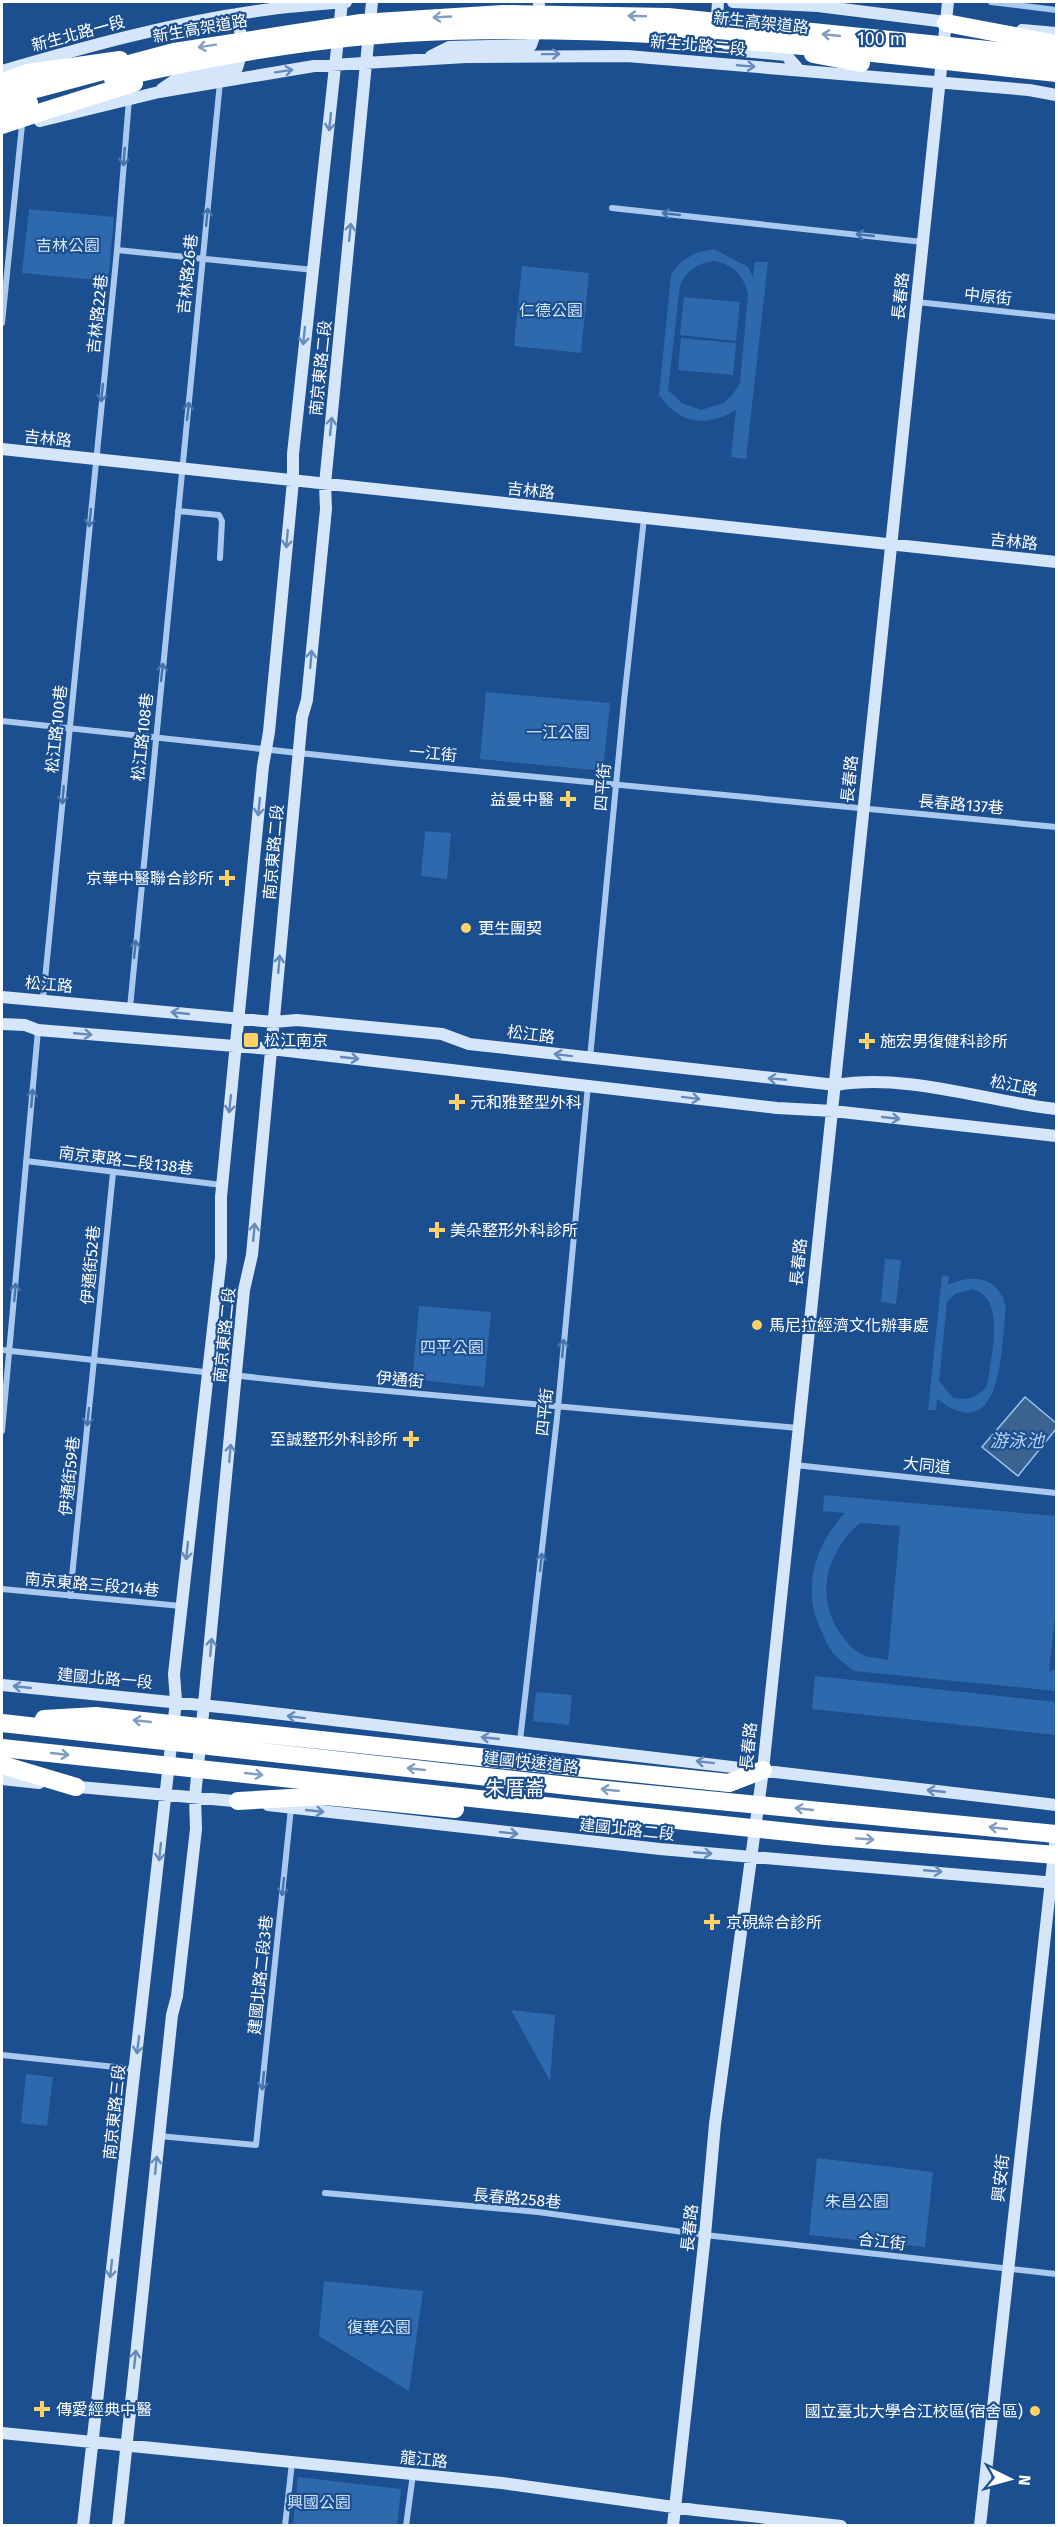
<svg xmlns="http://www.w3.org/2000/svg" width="1058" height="2527" font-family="'Fira Sans','Noto Sans TC',sans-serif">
	<rect width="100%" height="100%" fill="#1b4f8f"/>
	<path fill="#2e69ad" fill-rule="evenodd" d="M 29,209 L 114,217 L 108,281 L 22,273 Z
		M 714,249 L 748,267 L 753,277 L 755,262 L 768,262 L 746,459 L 731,457 L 736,410 C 706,428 679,424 659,395 L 671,275 C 681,258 695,252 714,249 ZM 714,261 C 733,264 744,276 748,294 L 740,383 L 733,394 L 724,403 L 701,410 L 682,403 L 668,390 L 680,285 C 687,270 697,263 714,261 Z
		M 522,266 L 589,273 L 581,353 L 514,346 Z
		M 684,297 L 740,302 L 736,341 L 680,335 Z
		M 681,338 L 736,343 L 733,375 L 678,370 Z
		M 486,692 L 610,703 L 603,771 L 480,759 Z
		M 425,831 L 451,833 L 447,879 L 421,876 Z
		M 885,1259 L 901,1260 L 896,1304 L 881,1302 Z
		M 942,1275 L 949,1276 L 948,1285 C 973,1273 999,1277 1006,1307 C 1001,1345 1004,1450 937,1399 L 936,1410 L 928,1410 ZM 972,1289 C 1008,1298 990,1359 987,1386 C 977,1397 968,1401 953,1398 L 939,1381 L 947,1302 L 955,1294 Z
		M 419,1306 L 491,1312 L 484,1387 L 421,1380 L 413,1373 Z
		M 824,1495 L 1056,1516 L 1056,1607 L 1049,1672 L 1056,1669 L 1056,1691 L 854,1671 C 847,1665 839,1660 833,1653 C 828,1647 825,1639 822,1632 C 801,1591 814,1545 845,1513 L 823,1511 ZM 860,1523 L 900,1526 L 888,1660 C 880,1658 872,1658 865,1656 C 854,1652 844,1639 838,1630 C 815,1593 828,1551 860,1523 Z
		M 815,1676 L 1056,1702 L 1056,1735 L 812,1709 Z
		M 536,1692 L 572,1695 L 569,1725 L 533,1721 Z
		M 511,2010 L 555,2015 L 550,2081 Z
		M 26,2074 L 53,2077 L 47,2126 L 21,2123 Z
		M 817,2158 L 933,2172 L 925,2247 L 809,2235 Z
		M 324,2281 L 423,2291 L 409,2391 L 319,2336 Z
		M 298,2477 L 401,2489 L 397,2525 L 293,2525 Z"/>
	<path fill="#3c6290" stroke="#9cc4f0" stroke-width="1.5" d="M 1025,1397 L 1056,1423 L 1056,1429 L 1018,1476 L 982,1447 Z"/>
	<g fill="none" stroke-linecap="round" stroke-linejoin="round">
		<path stroke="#a9c9ee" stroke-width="6" d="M 991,2 L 1056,10
			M 612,208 L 923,242
			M 117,250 L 314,270
			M 917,302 L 1056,317
			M 2,323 L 22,125
			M 178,511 L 219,515 L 222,521 L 220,558
			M 2,721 L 392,763 L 1056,827
			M 43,1000 L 117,250 L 129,99
			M 130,1008 L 220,82
			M 590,1058 L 624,701 L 644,518
			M 26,1161 L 222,1185
			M 2,1350 L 333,1386 L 798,1428
			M 2,1431 L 38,1030
			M 795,1465 L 1056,1493
			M 2,1589 L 181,1606
			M 70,1596 L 113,1173
			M 520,1741 L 557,1418 L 588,1085
			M 2,2055 L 134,2069
			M 159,2136 L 256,2145 L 291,1808
			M 325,2193 L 538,2212 L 705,2235 L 1056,2274
			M 285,2526 L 292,2462
			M 406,2526 L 413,2474"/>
		<path stroke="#d6e6fa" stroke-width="12" d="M 718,2 L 716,33 L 732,50 L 786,55 L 799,70
			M 733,2 L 818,6 L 954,23
			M 1022,30 L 1056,33
			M 431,56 L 449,47 L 531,45 L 538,25 L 539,2
			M 2,71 C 88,46 175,22 264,10 C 291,6 319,4 346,2
			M 162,89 L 178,78 L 237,68 L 243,48 L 237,14
			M 40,121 L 159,92 L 314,66 L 466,57 L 627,56 L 1029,90 L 1056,95
			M 2,449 L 1056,562
			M 2,997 L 274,1022 L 297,1020 L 442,1034 L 469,1044 L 836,1085 C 907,1073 985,1101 1056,1109
			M 2,1024 L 25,1025 L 38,1030 L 271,1049 L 777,1108 L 833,1111 L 1056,1136
			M 2,1685 L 230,1708 L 1056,1805
			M 2,1779 L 39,1783
			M 68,1786 L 245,1802
			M 268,1805 L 660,1849 L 1056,1883
			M 2,2433 L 502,2483 L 695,2510 L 841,2526
			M 83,2526 L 176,1701 L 174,1674 L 221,1258 L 221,1197 L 263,766 L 269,732 L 293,481 L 293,454 L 342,2
			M 118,2526 L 172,2015 L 177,1996 L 196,1829 L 195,1797 L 244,1290 L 252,1255 L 302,717 L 307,700 L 326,509 L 325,484 L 372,2
			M 673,2526 L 705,2235 L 715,2124 L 763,1770 L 948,2
			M 980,2526 L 1056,1835"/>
		<path stroke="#fff" stroke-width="18" d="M 946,23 L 1056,44
			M 813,54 L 861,63
			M 2,82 L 28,73 L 120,60
			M 2,125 L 38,113
			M 2,1765 L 76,1787
			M 555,1765 L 729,1783 L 763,1770
			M 238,1801 L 326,1796 L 455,1809"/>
		<path stroke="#fff" stroke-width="18" d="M 113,79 C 208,57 307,39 405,33 C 623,20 840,50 1056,73
			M 2,98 L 174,52 L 361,23 L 503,14 L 668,17 L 1056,57
			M 2,111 L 29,103
			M 38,113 L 134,83
			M 44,1719 L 96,1716 L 555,1765
			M 2,1723 L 596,1789 L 1056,1834
			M 2,1748 L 826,1836 L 1056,1855"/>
	</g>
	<defs><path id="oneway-shaft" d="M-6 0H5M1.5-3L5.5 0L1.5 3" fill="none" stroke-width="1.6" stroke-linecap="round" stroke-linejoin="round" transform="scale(1.5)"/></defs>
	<g stroke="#829ec1">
		<use href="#oneway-shaft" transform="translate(637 16) rotate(-178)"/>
		<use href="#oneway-shaft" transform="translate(442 17) rotate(177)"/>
		<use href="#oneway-shaft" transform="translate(831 35) rotate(-174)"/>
		<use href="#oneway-shaft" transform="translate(207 46) rotate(171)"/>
		<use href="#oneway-shaft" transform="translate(142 1721) rotate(-174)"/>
		<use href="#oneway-shaft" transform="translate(60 1754) rotate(6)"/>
		<use href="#oneway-shaft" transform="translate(416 1769) rotate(-174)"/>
		<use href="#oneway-shaft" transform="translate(254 1774) rotate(6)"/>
		<use href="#oneway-shaft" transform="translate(610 1790) rotate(-174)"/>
		<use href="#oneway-shaft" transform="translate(804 1809) rotate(-174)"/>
		<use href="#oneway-shaft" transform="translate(998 1828) rotate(-174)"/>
		<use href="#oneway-shaft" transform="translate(865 1839) rotate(4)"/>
	</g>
	<g stroke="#668bba">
		<use href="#oneway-shaft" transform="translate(551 54) rotate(-1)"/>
		<use href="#oneway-shaft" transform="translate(746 66) rotate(5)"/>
		<use href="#oneway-shaft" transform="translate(284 71) rotate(-9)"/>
		<use href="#oneway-shaft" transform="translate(330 122) rotate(96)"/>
		<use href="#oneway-shaft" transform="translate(350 232) rotate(-84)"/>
		<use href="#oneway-shaft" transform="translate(304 336) rotate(96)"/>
		<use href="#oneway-shaft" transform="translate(331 426) rotate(-84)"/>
		<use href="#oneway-shaft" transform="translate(287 539) rotate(95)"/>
		<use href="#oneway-shaft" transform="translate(311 659) rotate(-85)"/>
		<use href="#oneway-shaft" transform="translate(259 807) rotate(96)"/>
		<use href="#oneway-shaft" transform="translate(279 964) rotate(-85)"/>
		<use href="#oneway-shaft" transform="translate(180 1013) rotate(-174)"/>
		<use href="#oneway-shaft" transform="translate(83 1034) rotate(5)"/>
		<use href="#oneway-shaft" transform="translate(563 1055) rotate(-173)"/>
		<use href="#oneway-shaft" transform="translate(350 1058) rotate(6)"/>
		<use href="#oneway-shaft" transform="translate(777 1079) rotate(-175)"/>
		<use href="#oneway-shaft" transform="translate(691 1098) rotate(7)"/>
		<use href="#oneway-shaft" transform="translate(230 1104) rotate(96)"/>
		<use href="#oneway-shaft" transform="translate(891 1118) rotate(6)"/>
		<use href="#oneway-shaft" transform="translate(254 1232) rotate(-85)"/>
		<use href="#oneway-shaft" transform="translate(230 1453) rotate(-85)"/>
		<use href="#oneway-shaft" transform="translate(187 1551) rotate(96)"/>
		<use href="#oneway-shaft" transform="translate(211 1647) rotate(-85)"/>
		<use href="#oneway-shaft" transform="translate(22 1687) rotate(-174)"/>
		<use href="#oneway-shaft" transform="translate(296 1717) rotate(-173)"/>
		<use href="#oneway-shaft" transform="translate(490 1738) rotate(-174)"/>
		<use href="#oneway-shaft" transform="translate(705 1762) rotate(-173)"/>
		<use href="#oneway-shaft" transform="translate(936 1791) rotate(-174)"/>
		<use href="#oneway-shaft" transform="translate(315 1811) rotate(6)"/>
		<use href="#oneway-shaft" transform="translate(509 1833) rotate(6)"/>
		<use href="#oneway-shaft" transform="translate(160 1852) rotate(96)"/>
		<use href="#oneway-shaft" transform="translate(703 1853) rotate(5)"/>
		<use href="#oneway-shaft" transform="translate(933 1871) rotate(5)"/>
		<use href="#oneway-shaft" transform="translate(138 2045) rotate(97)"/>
		<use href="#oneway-shaft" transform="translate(156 2165) rotate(-84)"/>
		<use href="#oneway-shaft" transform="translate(111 2269) rotate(96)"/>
		<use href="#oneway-shaft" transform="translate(135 2359) rotate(-84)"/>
	</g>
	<g stroke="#4674ac">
		<use href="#oneway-shaft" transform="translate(124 157) rotate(95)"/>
		<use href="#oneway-shaft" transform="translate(671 214) rotate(-174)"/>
		<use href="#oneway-shaft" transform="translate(207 217) rotate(-84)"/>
		<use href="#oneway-shaft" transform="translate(865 235) rotate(-174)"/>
		<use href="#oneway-shaft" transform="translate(102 393) rotate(96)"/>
		<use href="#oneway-shaft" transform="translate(188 411) rotate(-84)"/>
		<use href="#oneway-shaft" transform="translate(90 518) rotate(96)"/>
		<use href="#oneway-shaft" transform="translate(162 672) rotate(-84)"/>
		<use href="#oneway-shaft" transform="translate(63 795) rotate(95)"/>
		<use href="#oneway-shaft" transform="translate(135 949) rotate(-84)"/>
		<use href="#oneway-shaft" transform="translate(32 1098) rotate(-85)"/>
		<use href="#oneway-shaft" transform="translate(15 1292) rotate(-85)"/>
		<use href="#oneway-shaft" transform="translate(563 1348) rotate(-85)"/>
		<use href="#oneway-shaft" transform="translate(88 1417) rotate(96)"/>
		<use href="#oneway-shaft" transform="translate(541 1562) rotate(-84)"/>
		<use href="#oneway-shaft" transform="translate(283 1887) rotate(96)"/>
		<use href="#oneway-shaft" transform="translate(263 2081) rotate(96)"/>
	</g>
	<g fill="#ffd166" stroke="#1b4f8f" stroke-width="2">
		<path d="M565 790h6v6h6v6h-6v6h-6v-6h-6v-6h6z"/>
		<path d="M224 869h6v6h6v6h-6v6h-6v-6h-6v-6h6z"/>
		<circle cx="466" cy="928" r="6"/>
		<rect x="243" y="1032" width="16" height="16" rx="3"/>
		<path d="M864 1032h6v6h6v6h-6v6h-6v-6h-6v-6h6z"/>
		<path d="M454 1093h6v6h6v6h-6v6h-6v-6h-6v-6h6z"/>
		<path d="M434 1221h6v6h6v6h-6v6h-6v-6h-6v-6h6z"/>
		<circle cx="757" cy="1325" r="6"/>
		<path d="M408 1430h6v6h6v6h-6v6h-6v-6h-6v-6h6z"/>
		<path d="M709 1913h6v6h6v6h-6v6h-6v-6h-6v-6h6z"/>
		<path d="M39 2400h6v6h6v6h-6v6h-6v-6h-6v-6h6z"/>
		<circle cx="1035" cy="2411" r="6"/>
	</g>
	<g text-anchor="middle" stroke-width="4.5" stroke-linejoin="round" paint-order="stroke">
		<g font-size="16" fill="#fff" stroke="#1b4f8f">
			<text transform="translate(761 22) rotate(6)" y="6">新生高架道路</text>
			<text transform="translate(200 28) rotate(-10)" y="6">新生高架道路</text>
			<text transform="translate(78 33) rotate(-15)" y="6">新生北路一段</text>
			<text transform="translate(698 45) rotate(5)" y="6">新生北路二段</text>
			<text transform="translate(187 274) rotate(-84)" y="6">吉林路26巷</text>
			<text transform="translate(900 296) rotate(-84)" y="6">長春路</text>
			<text transform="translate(988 296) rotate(6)" y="6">中原街</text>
			<text transform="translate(97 314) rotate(-84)" y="6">吉林路22巷</text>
			<text transform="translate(320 368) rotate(-84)" y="6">南京東路二段</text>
			<text transform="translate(48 438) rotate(6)" y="6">吉林路</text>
			<text transform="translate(531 490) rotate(6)" y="6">吉林路</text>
			<text transform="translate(1014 541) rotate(6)" y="6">吉林路</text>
			<text transform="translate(56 729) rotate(-84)" y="6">松江路100巷</text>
			<text transform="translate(142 737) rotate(-84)" y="6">松江路108巷</text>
			<text transform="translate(433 753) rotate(5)" y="6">一江街</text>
			<text transform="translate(849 779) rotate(-84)" y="6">長春路</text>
			<text transform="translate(602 787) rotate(-85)" y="6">四平街</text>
			<text transform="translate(961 804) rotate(5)" y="6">長春路137巷</text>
			<text transform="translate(273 852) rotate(-85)" y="6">南京東路二段</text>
			<text transform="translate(49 984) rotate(5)" y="6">松江路</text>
			<text transform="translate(531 1034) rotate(7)" y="6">松江路</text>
			<text transform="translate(1014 1085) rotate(11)" y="6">松江路</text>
			<text transform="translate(126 1160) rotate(7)" y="6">南京東路二段138巷</text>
			<text transform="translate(798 1262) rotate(-84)" y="6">長春路</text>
			<text transform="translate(90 1265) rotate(-85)" y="6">伊通街52巷</text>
			<text transform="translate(224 1335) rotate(-84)" y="6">南京東路二段</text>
			<text transform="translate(400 1379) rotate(5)" y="6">伊通街</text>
			<text transform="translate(544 1412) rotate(-84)" y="6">四平街</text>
			<text transform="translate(927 1465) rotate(6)" y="6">大同道</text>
			<text transform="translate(69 1476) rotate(-84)" y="6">伊通街59巷</text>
			<text transform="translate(92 1584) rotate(5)" y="6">南京東路三段214巷</text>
			<text transform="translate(105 1678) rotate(5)" y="6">建國北路一段</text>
			<text transform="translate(748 1746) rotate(-84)" y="6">長春路</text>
			<text transform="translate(531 1762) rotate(6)" y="6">建國快速道路</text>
			<text transform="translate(627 1829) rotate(6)" y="6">建國北路二段</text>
			<text transform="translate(260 1975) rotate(-84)" y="6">建國北路二段3巷</text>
			<text transform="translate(114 2112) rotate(-84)" y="6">南京東路三段</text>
			<text transform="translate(1000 2178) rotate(-84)" y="6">興安街</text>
			<text transform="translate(517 2198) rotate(5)" y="6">長春路258巷</text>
			<text transform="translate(689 2228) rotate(-84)" y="6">長春路</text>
			<text transform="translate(882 2241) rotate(6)" y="6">合江街</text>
			<text transform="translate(424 2459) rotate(6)" y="6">龍江路</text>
		</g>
		<g font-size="16" fill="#cfe3fa" stroke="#1b4f8f">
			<text x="68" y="251">吉林公園</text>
			<text x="551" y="316">仁德公園</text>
			<text x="558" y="738">一江公園</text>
			<text x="452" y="1353">四平公園</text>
			<text x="857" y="2207">朱昌公園</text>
			<text x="379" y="2333">復華公園</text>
			<text x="319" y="2508">興國公園</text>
		</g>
		<g font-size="16" fill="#fff" stroke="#1b4f8f" text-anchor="start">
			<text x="554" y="805" text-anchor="end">益曼中醫</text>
			<text x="214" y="884" text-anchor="end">京華中醫聯合診所</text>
			<text x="478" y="934">更生團契</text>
			<text x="264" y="1046">松江南京</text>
			<text x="880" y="1047">施宏男復健科診所</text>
			<text x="470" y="1108">元和雅整型外科</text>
			<text x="450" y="1236">美朵整形外科診所</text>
			<text x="769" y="1331">馬尼拉經濟文化辦事處</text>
			<text x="398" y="1445" text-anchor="end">至誠整形外科診所</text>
			<text x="726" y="1928">京硯綜合診所</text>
			<text x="56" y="2415">傳愛經典中醫</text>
			<text x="1023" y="2417" text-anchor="end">國立臺北大學合江校區(宿舍區)</text>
		</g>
		<g font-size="18" font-style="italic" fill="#b5d3f5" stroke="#1b4f8f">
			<text x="1017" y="1447">游泳池</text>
		</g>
		<g font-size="20" fill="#fff" stroke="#1b4f8f">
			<text x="515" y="1795">朱厝崙</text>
		</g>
	</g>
	<rect width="1058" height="2527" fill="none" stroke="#ffffff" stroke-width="6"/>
	<g transform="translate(1010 2479) rotate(95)" stroke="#1b4f8f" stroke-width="4.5" paint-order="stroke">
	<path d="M0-4.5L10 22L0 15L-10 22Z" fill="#ffffff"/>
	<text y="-9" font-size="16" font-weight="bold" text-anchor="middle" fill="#ffffff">N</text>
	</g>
	<path d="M848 45v9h189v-9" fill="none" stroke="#ffffff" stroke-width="3"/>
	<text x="857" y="45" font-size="18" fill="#ffffff" stroke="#1b4f8f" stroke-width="4.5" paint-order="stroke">100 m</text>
</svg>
